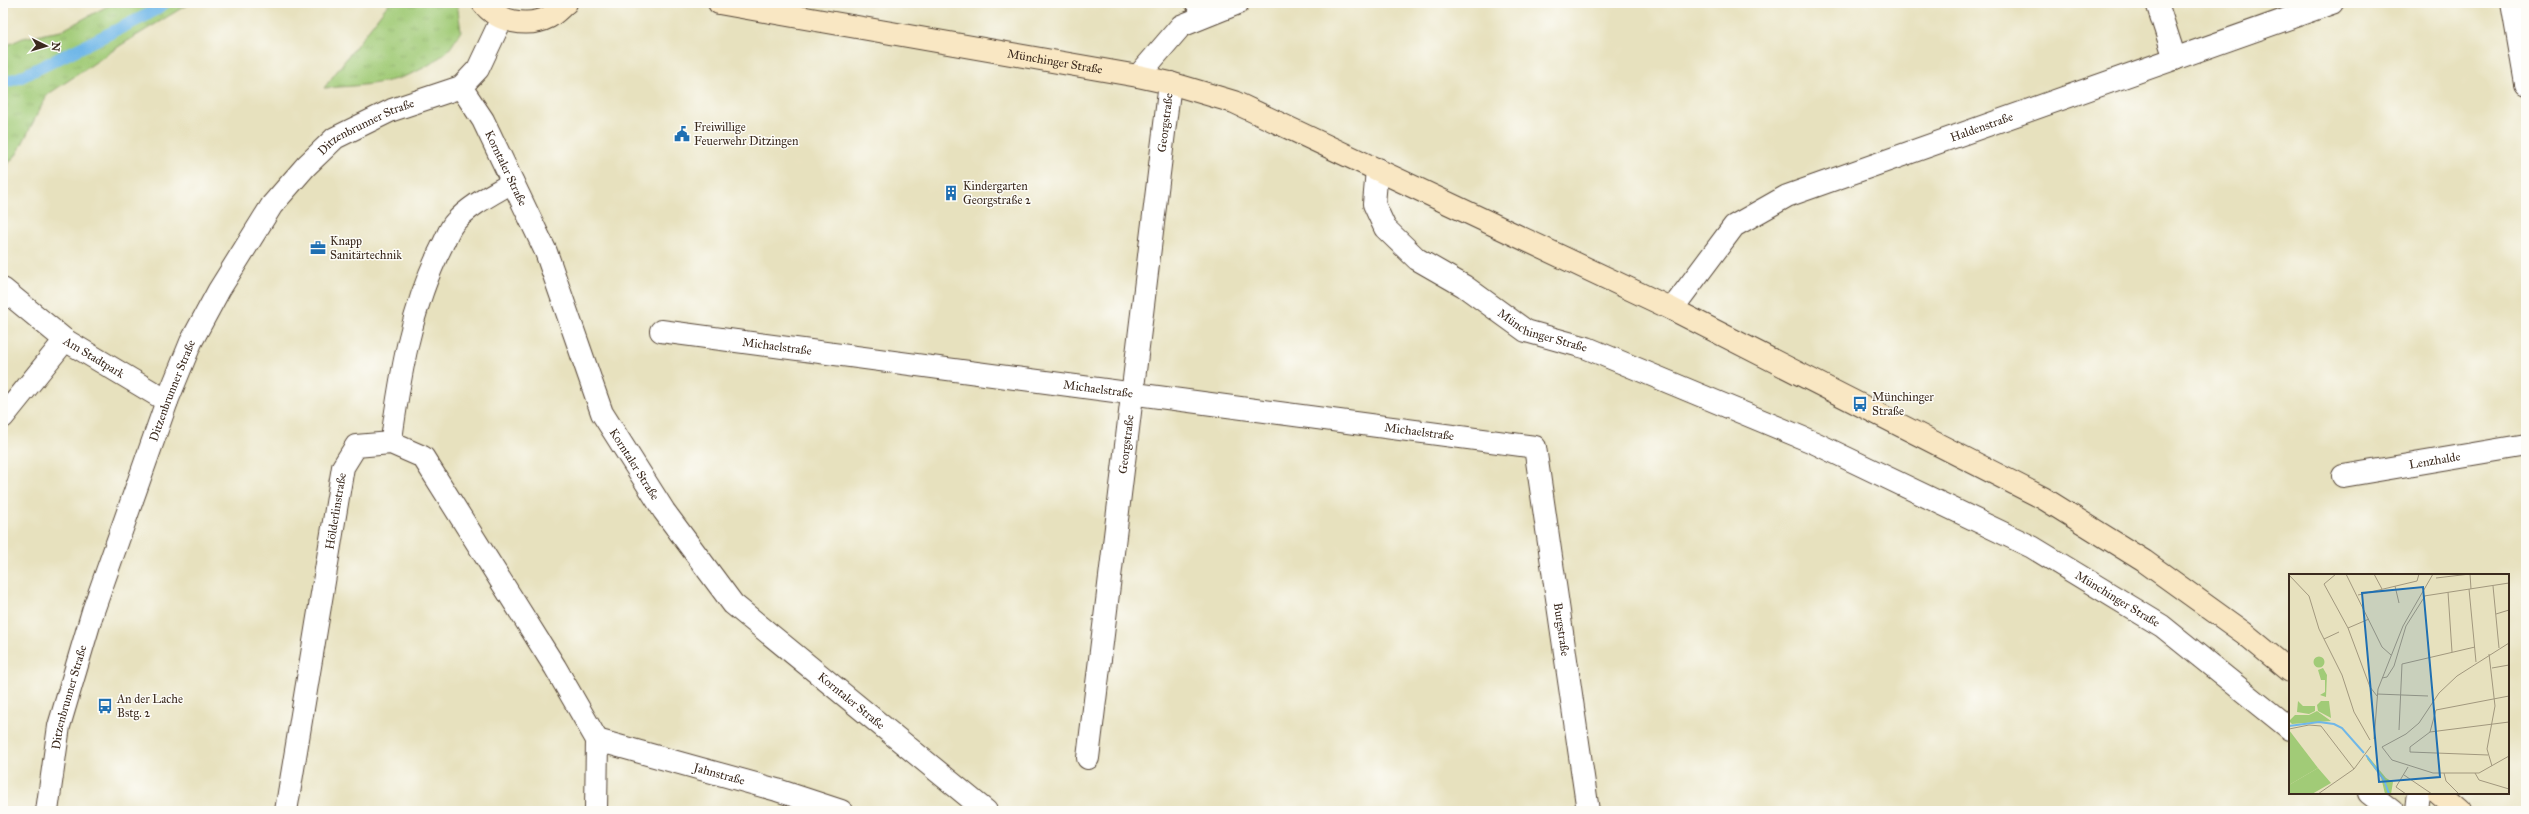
<svg xmlns="http://www.w3.org/2000/svg" width="2529" height="814" font-family="'IM FELL Great Primer',serif">
	<defs>
		<pattern id="grass-tufts" width="24" height="20" patternUnits="userSpaceOnUse"><rect width="24" height="20" fill="#a1cb77"/><path d="M3 7l-1-3M5 7V3M7 7l1-3M15 17l-1-3M17 17v-4M19 17l1-3" fill="none" stroke="#8cae66"/></pattern>
	</defs>
	<rect width="100%" height="100%" fill="#fdfcf7"/>
	<filter id="ink" filterUnits="userSpaceOnUse"><feTurbulence type="fractalNoise" baseFrequency=".025" numOctaves="2"/><feDisplacementMap in="SourceGraphic" scale="8" xChannelSelector="R" yChannelSelector="G"/><feConvolveMatrix kernelMatrix="1 2 1 2 8 2 1 2 1" color-interpolation-filters="sRGB"/></filter>
	<filter id="wash" filterUnits="userSpaceOnUse"><feTurbulence type="fractalNoise" baseFrequency=".012" numOctaves="4" result="noise"/><feDisplacementMap in="SourceGraphic" scale="16" xChannelSelector="R" yChannelSelector="G"/><feGaussianBlur stdDeviation="0.9" result="paint"/><feColorMatrix in="noise" values="0 0 0 0 0 0 0 0 0 0 0 0 0 0 0 0 0 1.4 0 .05"/><feComposite in="paint" operator="in"/></filter>
	<g filter="url(#wash)">
		<rect width="100%" height="100%" fill="#e7e1be"/>
		<path fill="url(#grass-tufts)" stroke="#6e7a4a" d="M 113,3 L 190,3 L 121,45 L 47,95 L 17,154 L 3,169 L 3,47 L 23,38 L 61,31 Z
			M 389,3 L 457,3 L 461,31 C 456,38 452,48 445,53 C 409,84 369,85 324,88 Z"/>
		<g fill="none" stroke-linecap="round" stroke-linejoin="round">
			<path stroke="#70b7e8" stroke-width="12" d="M 3,83 L 21,77 L 147,15 L 165,3"/>
		</g>
	</g>
	<g filter="url(#ink)">
		<g fill="none" stroke-linecap="round" stroke-linejoin="round">
			<defs>
				<path id="lane" d="M 1196,3 L 1211,14
					M 391,443 C 400,376 411,307 442,246 C 446,239 449,228 455,222 C 470,205 493,194 513,182"/>
				<g id="street">
					<path d="M 2157,3 L 2175,59"/>
					<path d="M 2512,3 L 2526,84"/>
					<path d="M 1138,76 L 1181,26 L 1238,3"/>
					<path id="s1" d="M 461,87 L 483,120 L 546,252 L 602,413 L 664,511 L 733,604 L 986,811"/>
					<path id="s2" d="M 1377,169 L 1374,204 L 1385,228 L 1417,259 L 1464,286 L 1526,331 L 1587,348 L 1815,443 L 2032,547 L 2162,626 L 2290,729"/>
					<path id="s3" d="M 3,289 L 65,340 L 167,401"/>
					<path id="s4" d="M 1672,309 L 1734,226 L 1787,196 L 2332,3"/>
					<path id="s5" d="M 661,331 L 1535,447 L 1588,811"/>
					<path d="M 3,417 L 65,340"/>
					<path id="s6" d="M 2343,476 L 2526,445"/>
					<path id="s7" d="M 597,740 L 777,790 L 841,811"/>
					<path id="s8" d="M 1088,758 L 1170,83"/>
					<path d="M 2369,793 L 2392,811"/>
					<path id="s9" d="M 47,811 L 59,726 L 93,611 L 167,401 L 191,342 L 219,290 L 272,205 L 306,166 L 335,138 L 392,110 L 461,87 L 478,69 L 502,18"/>
					<path id="s10" d="M 286,811 L 343,467 L 356,446 L 391,443 L 423,457 L 555,667 L 597,740"/>
					<path d="M 596,811 L 597,740"/>
					<path d="M 2417,811 L 2419,793"/>
				</g>
				<g id="secondary">
					<path d="M 483,3 C 497,22 528,28 549,17 C 555,14 561,7 566,3"/>
					<path id="s11" d="M 719,3 L 1138,76 L 1170,83 L 1234,102 L 1672,309 L 2043,498 L 2144,561 L 2244,633 L 2290,671"/>
					<path d="M 2439,793 L 2460,811"/>
				</g>
			</defs>
			<use href="#lane" stroke="#554536" stroke-width="23"/>
			<use href="#street" stroke="#554536" stroke-width="24"/>
			<use href="#secondary" stroke="#554536" stroke-width="24"/>
			<use href="#lane" stroke="#fff" stroke-width="21"/>
			<use href="#street" stroke="#fff" stroke-width="22"/>
			<use href="#secondary" stroke="#f9e7c3" stroke-width="22"/>
		</g>
	</g>
	<defs>
		<symbol id="civic-bare" viewBox="-9 -9 18 18"><path d="M-.6-6.5H3V-4.5H.6V-3L4-1V1h2V6H-6V1h2V-1L-.6-3ZM-1.2 2.5V6h2.4V2.5Z" fill="#1f6fb2" stroke="#fdfcf7" stroke-width="2.5" paint-order="stroke"/></symbol>
		<symbol id="building-bare" viewBox="-9 -9 18 18"><path d="M-4-6H4V6H1V3H-1V6H-4ZM-2.5-4.3h1.7v1.8h-1.7ZM.8-4.3h1.7v1.8H.8ZM-2.5-1h1.7V.8h-1.7ZM.8-1h1.7V.8H.8Z" fill="#1f6fb2" stroke="#fdfcf7" stroke-width="2.5" paint-order="stroke"/></symbol>
		<symbol id="office-bare" viewBox="-9 -9 18 18"><path d="M-6-3h4V-5.5h4V-3h4V5H-6ZM-1-4.5V-3h2v-1.5ZM-6 0V1H6V0Z" fill="#1f6fb2" stroke="#fdfcf7" stroke-width="2.5" paint-order="stroke"/></symbol>
		<symbol id="bus-bare" viewBox="-9 -9 18 18"><path d="M-5-6H5V4H4V6H2V4H-2V6H-4V4H-5ZM-3.5-4V0h7V-4ZM-3.5 1.2v1.5H-2V1.2ZM2 1.2v1.5H3.5V1.2Z" fill="#1f6fb2" stroke="#fdfcf7" stroke-width="2.5" paint-order="stroke"/></symbol>
	</defs>
	<g fill-rule="evenodd">
		<use href="#civic-bare" x="671" y="123" width="22" height="22"/>
		<use href="#building-bare" x="940" y="182" width="22" height="22"/>
		<use href="#office-bare" x="307" y="237" width="22" height="22"/>
		<use href="#bus-bare" x="1849" y="393" width="22" height="22"/>
		<use href="#bus-bare" x="94" y="695" width="22" height="22"/>
	</g>
	<g text-anchor="middle" stroke-width="3" stroke-linejoin="round" paint-order="stroke">
		<g font-size="12" fill="#3b2a1e" stroke="#fdfcf7">
			<text dy="4" stroke="none"><textPath href="#s11" startOffset="341">Münchinger Straße</textPath></text>
			<text dy="4" stroke="none"><textPath href="#s8" startOffset="640">Georgstraße</textPath></text>
			<text dy="4" stroke="none"><textPath href="#s4" startOffset="371">Haldenstraße</textPath></text>
			<text dy="4" stroke="none"><textPath href="#s9" startOffset="776">Ditzenbrunner Straße</textPath></text>
			<text dy="4" stroke="none"><textPath href="#s1" startOffset="93">Korntaler Straße</textPath></text>
			<text dy="4" stroke="none"><textPath href="#s2" startOffset="252">Münchinger Straße</textPath></text>
			<text dy="4" stroke="none"><textPath href="#s5" startOffset="117">Michaelstraße</textPath></text>
			<text dy="4" stroke="none"><textPath href="#s3" startOffset="114">Am Stadtpark</textPath></text>
			<text dy="4" stroke="none"><textPath href="#s9" startOffset="440">Ditzenbrunner Straße</textPath></text>
			<text dy="4" stroke="none"><textPath href="#s5" startOffset="441">Michaelstraße</textPath></text>
			<text dy="4" stroke="none"><textPath href="#s5" startOffset="765">Michaelstraße</textPath></text>
			<text dy="4" stroke="none"><textPath href="#s8" startOffset="316">Georgstraße</textPath></text>
			<text dy="4" stroke="none"><textPath href="#s6" startOffset="93">Lenzhalde</textPath></text>
			<text dy="4" stroke="none"><textPath href="#s1" startOffset="417">Korntaler Straße</textPath></text>
			<text dy="4" stroke="none"><textPath href="#s10" startOffset="304">Hölderlinstraße</textPath></text>
			<text dy="4" stroke="none"><textPath href="#s2" startOffset="888">Münchinger Straße</textPath></text>
			<text dy="4" stroke="none"><textPath href="#s5" startOffset="1066">Burgstraße</textPath></text>
			<text dy="4" stroke="none"><textPath href="#s9" startOffset="116">Ditzenbrunner Straße</textPath></text>
			<text dy="4" stroke="none"><textPath href="#s1" startOffset="741">Korntaler Straße</textPath></text>
			<text dy="4" stroke="none"><textPath href="#s7" startOffset="127">Jahnstraße</textPath></text>
		</g>
		<g font-size="12" fill="#3b2a1e" stroke="#fdfcf7" text-anchor="start">
			<text x="694" y="131">Freiwillige<tspan x="694" dy="14">Feuerwehr Ditzingen</tspan></text>
			<text x="963" y="190">Kindergarten<tspan x="963" dy="14">Georgstraße 2</tspan></text>
			<text x="330" y="245">Knapp<tspan x="330" dy="14">Sanitärtechnik</tspan></text>
			<text x="1872" y="401">Münchinger<tspan x="1872" dy="14">Straße</tspan></text>
			<text x="117" y="703">An der Lache<tspan x="117" dy="14">Bstg. 2</tspan></text>
		</g>
	</g>
	<g transform="translate(2289 574)">
		<rect width="220" height="220" fill="#e7e1be"/>
		<path d="M24.5 88a5.5 5.5 0 1 1 11 0a5.5 5.5 0 1 1-11 0ZM 34,94 L 38,101 L 37,123 L 31,121 L 36,118 L 36,106 L 32,106 L 29,96 ZM 9,127 L 14,132 L 26,132 L 26,137 L 20,140 L 8,138 ZM 32,127 L 40,127 L 42,144 L 29,137 L 28,131 ZM 28,137 L 42,147 L 3,150 L 0,147 L 6,141 L 20,141 ZM 79,182 L 97,204 L 104,208 L 102,220 L 96,220 L 92,203 L 78,185 Z" fill="#a1cb77"/>
		<path d="M 29,194 L 42,209 L 23,220 L 0,220 L 0,211 Z" fill="#a1cb77"/>
		<path d="M 0,156 L 29,194 L 0,211 Z" fill="#a1cb77"/>
		<path fill="none" stroke="#70b7e8" stroke-width="2" d="M 0,152 L 30,148 L 45,150 L 53,154 L 75,179M 77,181 L 95,206 L 100,220"/>
		<path fill="none" stroke="#a2987e" stroke-width="1" d="M 47,0 L 35,10 L 59,54 L 81,113 L 88,122M 57,0 L 93,73 L 102,81M 85,0 L 93,15M 0,1 L 20,22 L 30,55 L 53,101 L 65,138 L 81,166M 147,4 L 181,0 L 182,15M 106,12 L 110,29M 204,12 L 210,74M 180,15 L 187,88M 159,18 L 163,78M 69,21 L 128,7 L 130,0M 135,22 L 220,9M 207,40 L 220,36M 59,54 L 80,45M 35,65 L 50,58M 200,80 L 206,132 L 198,175 L 203,192M 203,94 L 220,91M 93,104 L 98,103 L 105,92 L 117,52 L 136,22M 88,120 L 139,122M 0,155 L 20,151 L 32,152 L 65,195M 110,156 L 113,90 L 186,73M 141,158 L 121,173 L 121,178 L 199,181M 141,158 L 147,136 L 220,122M 141,158 L 220,148M 85,165 L 89,115 L 114,52 L 144,0M 93,173 L 117,160 L 130,149 L 150,119 L 168,102 L 220,69M 93,173 L 103,186 L 144,199 L 190,199 L 220,182M 155,199 L 157,207 L 170,220M 186,199 L 190,206 L 220,215M 115,201 L 143,220M 29,220 L 65,195 L 82,172M 117,220 L 107,213 L 119,193"/>
		<path fill="#1f6fb2" fill-opacity="0.15" stroke="#1f6fb2" stroke-width="2" d="M 134,13 L 151,203 L 90,208 L 73,19 Z"/>
		<rect width="220" height="220" fill="none" stroke="#3b2a1e" stroke-width="2"/>
	</g>
	<rect width="2529" height="814" fill="none" stroke="#fdfcf7" stroke-width="16"/>
	<g transform="translate(46 46) rotate(95)" stroke="#fdfcf7" stroke-width="3" paint-order="stroke">
	<path d="M0-3L7 15L0 10L-7 15Z" fill="#3b2a1e"/>
	<text y="-6" font-size="11" font-weight="bold" text-anchor="middle" fill="#3b2a1e">N</text>
	</g>
</svg>
